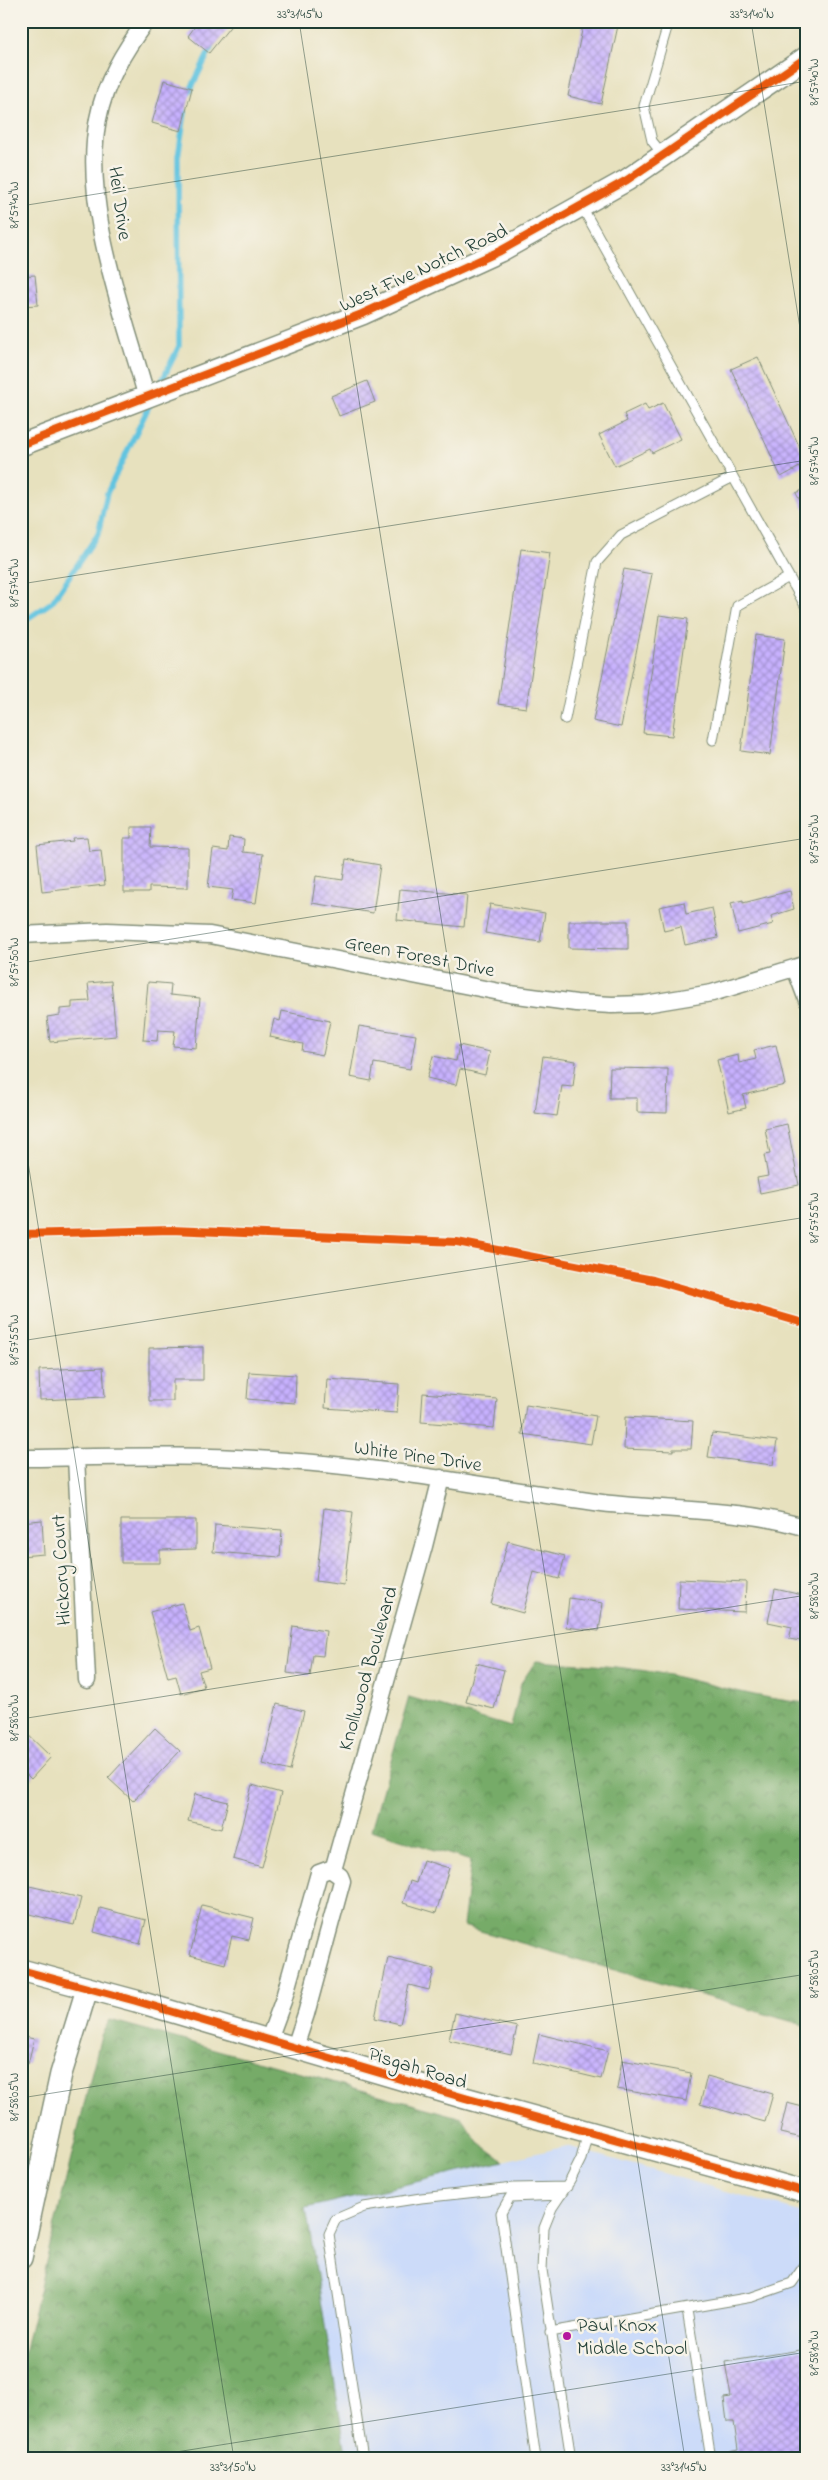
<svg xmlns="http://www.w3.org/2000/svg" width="828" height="2480" font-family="'Indie Flower',sans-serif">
	<defs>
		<pattern id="forest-crowns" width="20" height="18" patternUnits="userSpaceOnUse" patternTransform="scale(1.25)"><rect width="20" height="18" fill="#76ab68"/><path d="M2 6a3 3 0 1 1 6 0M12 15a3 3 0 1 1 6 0" fill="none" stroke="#608c56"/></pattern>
		<pattern id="building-cross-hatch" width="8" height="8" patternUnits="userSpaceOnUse" patternTransform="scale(1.25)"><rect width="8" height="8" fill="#c7b1fe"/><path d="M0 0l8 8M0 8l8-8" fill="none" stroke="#a191ce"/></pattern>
	</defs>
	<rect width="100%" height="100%" fill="#f7f3e8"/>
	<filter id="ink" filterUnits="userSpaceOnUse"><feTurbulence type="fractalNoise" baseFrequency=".02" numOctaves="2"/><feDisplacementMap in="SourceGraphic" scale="10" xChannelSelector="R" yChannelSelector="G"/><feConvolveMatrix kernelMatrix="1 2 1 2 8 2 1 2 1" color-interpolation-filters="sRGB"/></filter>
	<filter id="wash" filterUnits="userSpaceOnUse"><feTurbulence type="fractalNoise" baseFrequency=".0096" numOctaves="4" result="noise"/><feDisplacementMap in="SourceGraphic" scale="20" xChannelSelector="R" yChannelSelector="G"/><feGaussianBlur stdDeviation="1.12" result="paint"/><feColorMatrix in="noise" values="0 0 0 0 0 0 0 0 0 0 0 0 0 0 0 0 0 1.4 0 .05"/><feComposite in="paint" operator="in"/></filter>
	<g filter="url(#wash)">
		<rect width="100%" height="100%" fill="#e7e1be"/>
		<path fill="#ccdbf9" d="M 567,2146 L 807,2214 L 807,2459 L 347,2459 L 306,2208 Z"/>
		<path fill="url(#forest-crowns)" stroke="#4a744e" d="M 536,1661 C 580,1664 625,1666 669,1675 C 715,1685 759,1699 807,1703 L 807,2026 L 463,1926 L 471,1861 L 371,1830 L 409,1697 L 511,1727 L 521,1683 Z
			M 110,2020 L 462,2118 L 478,2142 L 504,2161 L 306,2208 L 347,2459 L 21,2459 L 21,2365 L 101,2035 Z"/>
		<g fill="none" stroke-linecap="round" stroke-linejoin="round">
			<path stroke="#62c4e0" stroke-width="5.5" d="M 189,93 L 211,48
				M 160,385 L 179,346 L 178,157 L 185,112
				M 21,623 L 52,602 L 98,534 L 107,493 L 152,400"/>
		</g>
		<g id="blocks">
			<path fill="url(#building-cross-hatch)" d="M 199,21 L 232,21 L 233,23 L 209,53 L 188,36 Z
				M 584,21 L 619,21 L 601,104 L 568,96 Z
				M 164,80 L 192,88 L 181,131 L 152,123 Z
				M 21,102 L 26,103 L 22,124 L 21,124 Z
				M 35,275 L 38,305 L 21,306 L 21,276 Z
				M 758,357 L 807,463 L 781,477 L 731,369 Z
				M 367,381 L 375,402 L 339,416 L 331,396 Z
				M 663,403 L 681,439 L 652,453 L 650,449 L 615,466 L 599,435 L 627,421 L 624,414 L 645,404 L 648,410 Z
				M 807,488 L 807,515 L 796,493 Z
				M 521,549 L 550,553 L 526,708 L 498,704 Z
				M 624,569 L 652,574 L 621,727 L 593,721 Z
				M 659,615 L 688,619 L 672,736 L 643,733 Z
				M 756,635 L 785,639 L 770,755 L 741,751 Z
				M 131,827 L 151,827 L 150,847 L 188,848 L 188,888 L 149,887 L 149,892 L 124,892 L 124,838 L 131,838 Z
				M 87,837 L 89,851 L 101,850 L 105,885 L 42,892 L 37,845 L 73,841 L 72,838 Z
				M 229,837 L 244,839 L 243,852 L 263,854 L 256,903 L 231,900 L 233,890 L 208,887 L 213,849 L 228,851 Z
				M 346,859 L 380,865 L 373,913 L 312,903 L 316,876 L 343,880 Z
				M 400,889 L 467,895 L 464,927 L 397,920 Z
				M 790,891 L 794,909 L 771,916 L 773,924 L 738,933 L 731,903 L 743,900 L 743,903 Z
				M 684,902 L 686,914 L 712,908 L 718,938 L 685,945 L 681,927 L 664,931 L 659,907 Z
				M 490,904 L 545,913 L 540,942 L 485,933 Z
				M 569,921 L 628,921 L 628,949 L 569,948 Z
				M 111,981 L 116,1036 L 50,1042 L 47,1017 L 60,1015 L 60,1009 L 72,1008 L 72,1002 L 90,1001 L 88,983 Z
				M 148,982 L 171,984 L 170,995 L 200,998 L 196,1048 L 173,1046 L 175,1031 L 158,1030 L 157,1041 L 143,1040 Z
				M 282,1011 L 330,1021 L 323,1055 L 302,1051 L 303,1044 L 270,1037 L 274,1019 L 280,1021 Z
				M 359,1026 L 416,1035 L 410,1069 L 374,1063 L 371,1081 L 350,1077 Z
				M 459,1045 L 490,1052 L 485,1075 L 460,1069 L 456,1085 L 427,1078 L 433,1056 L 456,1061 Z
				M 776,1045 L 785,1085 L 743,1095 L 746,1108 L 729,1112 L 717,1060 L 738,1055 L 739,1063 L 756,1059 L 754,1050 Z
				M 543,1056 L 576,1061 L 573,1087 L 562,1086 L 557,1116 L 535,1113 Z
				M 610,1068 L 668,1069 L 667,1113 L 637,1112 L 637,1098 L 609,1098 Z
				M 787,1124 L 799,1185 L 760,1193 L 757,1178 L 768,1176 L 764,1155 L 770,1154 L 765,1129 Z
				M 203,1347 L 203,1380 L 173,1380 L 173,1401 L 149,1401 L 149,1348 Z
				M 103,1367 L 105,1397 L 40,1400 L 39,1370 Z
				M 249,1372 L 296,1375 L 295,1403 L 247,1399 Z
				M 327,1379 L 399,1384 L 397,1413 L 325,1408 Z
				M 423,1393 L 497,1399 L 494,1428 L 421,1422 Z
				M 526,1405 L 596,1416 L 591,1444 L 522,1434 Z
				M 625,1417 L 693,1421 L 691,1449 L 673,1449 L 673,1451 L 624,1449 Z
				M 712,1433 L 777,1441 L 773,1465 L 708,1457 Z
				M 324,1508 L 353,1512 L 344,1585 L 316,1581 Z
				M 42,1520 L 44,1554 L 21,1556 L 21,1522 Z
				M 121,1520 L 196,1520 L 196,1549 L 160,1550 L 160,1563 L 121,1563 Z
				M 215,1525 L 282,1530 L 280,1557 L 213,1552 Z
				M 508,1541 L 565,1556 L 559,1579 L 534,1572 L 523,1613 L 491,1604 Z
				M 679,1579 L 746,1582 L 745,1612 L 678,1609 Z
				M 775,1589 L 807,1596 L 807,1642 L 789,1639 L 792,1627 L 768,1622 Z
				M 569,1598 L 603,1603 L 599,1631 L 566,1627 Z
				M 182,1603 L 190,1631 L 199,1628 L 210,1668 L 199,1671 L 204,1687 L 181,1694 L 176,1676 L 168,1678 L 150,1612 Z
				M 293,1626 L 326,1631 L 323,1656 L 313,1655 L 310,1676 L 287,1673 Z
				M 476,1663 L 504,1670 L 494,1709 L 466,1702 Z
				M 277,1704 L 304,1711 L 290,1771 L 263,1764 Z
				M 21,1728 L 51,1757 L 31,1779 L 21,1769 Z
				M 155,1728 L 180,1751 L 133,1801 L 108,1778 Z
				M 252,1785 L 281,1793 L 262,1867 L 233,1859 Z
				M 195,1794 L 228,1802 L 221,1829 L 188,1821 Z
				M 423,1860 L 449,1868 L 436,1913 L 403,1903 L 410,1881 L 416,1883 Z
				M 21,1884 L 81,1898 L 74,1925 L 21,1912 Z
				M 202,1905 L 254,1918 L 249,1940 L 232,1936 L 225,1964 L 190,1955 Z
				M 100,1908 L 146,1920 L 140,1944 L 94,1932 Z
				M 388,1958 L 434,1969 L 429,1990 L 409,1985 L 400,2024 L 375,2018 Z
				M 455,2013 L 517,2027 L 511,2054 L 449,2040 Z
				M 539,2034 L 608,2051 L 601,2079 L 533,2063 Z
				M 21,2036 L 34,2039 L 28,2064 L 21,2063 Z
				M 622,2060 L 691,2073 L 686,2101 L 617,2089 Z
				M 707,2076 L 773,2094 L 765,2122 L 700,2104 Z
				M 787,2103 L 807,2108 L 807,2139 L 780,2133 Z
				M 807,2349 L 807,2459 L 730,2459 L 729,2452 L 738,2450 L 734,2422 L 727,2422 L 724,2398 L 731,2397 L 725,2362 Z"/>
		</g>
	</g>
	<g filter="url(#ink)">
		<use href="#blocks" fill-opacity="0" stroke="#838f79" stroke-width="1"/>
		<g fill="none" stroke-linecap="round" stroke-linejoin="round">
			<defs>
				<path id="service" d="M 734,21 L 736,22
					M 664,156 L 652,141 L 644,106 L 669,21
					M 582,207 L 807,609
					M 565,719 L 597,562 L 621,535 L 733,477
					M 713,740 L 737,606 L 789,577
					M 687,2310 L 711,2459
					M 550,2332 L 752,2297 L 792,2283 L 807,2262
					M 363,2459 L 329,2234 L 336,2219 L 364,2207 L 421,2198 L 514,2188 L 567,2187
					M 536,2459 L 501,2213 L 510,2197 L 561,2195
					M 571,2459 L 542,2270 L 544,2228 L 552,2208 L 570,2181 L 581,2159 L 588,2132"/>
				<path id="minor" d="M 146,21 C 124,51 105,82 98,119 C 81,206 124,314 147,398
					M 21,935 L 107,931 L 210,935 L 510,994 L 576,1003 L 612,1005 L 645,1004 L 712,993 L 807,964
					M 795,968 L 807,1000
					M 76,1457 L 87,1680
					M 21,1458 C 110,1457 199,1454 287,1461 C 393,1468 497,1489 602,1503 C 670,1511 741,1508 807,1528
					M 333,1870 L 424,1546 L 441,1478
					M 269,2039 L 283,2001 L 319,1873 L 330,1869 L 340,1876 L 342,1881 L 306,2014 L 295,2047"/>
				<path id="tertiary" d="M 21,445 L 362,314 L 500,251 L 627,180 L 807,57
					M 21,1970 L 136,2001 L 465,2098 L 807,2192
					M 21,2258 L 61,2074 L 87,1989"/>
			</defs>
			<use href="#service" stroke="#838f79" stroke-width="11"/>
			<use href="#minor" stroke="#838f79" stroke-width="19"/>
			<use href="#tertiary" stroke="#838f79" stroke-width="24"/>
			<use href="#service" stroke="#fff" stroke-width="9"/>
			<use href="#minor" stroke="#fff" stroke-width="16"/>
			<use href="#tertiary" stroke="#fff" stroke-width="21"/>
			<defs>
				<path id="cycleway" d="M 21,445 L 362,314 L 500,251 L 627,180 L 807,57
					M 21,1234 L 171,1230 L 457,1242 L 653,1280 L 807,1324
					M 21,1970 L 136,2001 L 465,2098 L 807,2192"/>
			</defs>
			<use href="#cycleway" stroke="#f7f3e8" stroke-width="11"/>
			<use href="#cycleway" stroke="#e8590c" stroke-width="8"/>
		</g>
	</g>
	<path fill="none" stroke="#1f3d34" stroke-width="1" stroke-opacity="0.45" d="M 299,21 L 685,2459M 751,21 L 807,372M 21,206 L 807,81M 21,584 L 807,460M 21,963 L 807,838M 21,1118 L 234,2459M 21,1341 L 807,1217M 21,1719 L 807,1595M 21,2098 L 807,1974M 132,2459 L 807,2352"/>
	<circle fill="#b5179e" stroke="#f7f3e8" stroke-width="2" cx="567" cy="2336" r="5"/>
	<g text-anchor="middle" stroke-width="5" stroke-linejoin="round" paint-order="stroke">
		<g font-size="20" fill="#1f3d34" stroke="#f7f3e8">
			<text transform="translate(121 203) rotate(82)" y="7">Heil Drive</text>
			<text transform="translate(423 267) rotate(-25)" y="7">West Five Notch Road</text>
			<text transform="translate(420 955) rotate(11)" y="7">Green Forest Drive</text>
			<text transform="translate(418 1455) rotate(8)" y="7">White Pine Drive</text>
			<text transform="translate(60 1570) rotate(-93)" y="7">Hickory Court</text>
			<text transform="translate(367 1668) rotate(-74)" y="7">Knollwood Boulevard</text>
			<text transform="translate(418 2067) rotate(17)" y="7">Pisgah Road</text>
		</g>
		<g font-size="20" fill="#1f3d34" stroke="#f7f3e8" text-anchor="start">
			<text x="577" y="2331">Paul Knox<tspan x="577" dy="23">Middle School</tspan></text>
		</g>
	</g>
	<rect width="828" height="2480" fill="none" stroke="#f7f3e8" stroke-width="55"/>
	<rect x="28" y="28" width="772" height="2424" fill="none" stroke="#1f3d34" stroke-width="2"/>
	<g font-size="12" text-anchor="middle" fill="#1f3d34">
		<text x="300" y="18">33°31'45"N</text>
		<text x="752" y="18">33°31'40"N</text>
		<text transform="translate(814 82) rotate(-90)" y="4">81°57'40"W</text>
		<text transform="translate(14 205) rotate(-90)" y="4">81°57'40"W</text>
		<text transform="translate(814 461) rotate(-90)" y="4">81°57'45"W</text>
		<text transform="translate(14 583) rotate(-90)" y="4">81°57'45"W</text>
		<text transform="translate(814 839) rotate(-90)" y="4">81°57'50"W</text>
		<text transform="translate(14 962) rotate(-90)" y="4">81°57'50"W</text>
		<text transform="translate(814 1218) rotate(-90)" y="4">81°57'55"W</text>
		<text transform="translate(14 1340) rotate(-90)" y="4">81°57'55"W</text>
		<text transform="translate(814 1596) rotate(-90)" y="4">81°58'00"W</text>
		<text transform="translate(14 1718) rotate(-90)" y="4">81°58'00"W</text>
		<text transform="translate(814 1974) rotate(-90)" y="4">81°58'05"W</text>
		<text transform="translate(14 2097) rotate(-90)" y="4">81°58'05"W</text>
		<text transform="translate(814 2353) rotate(-90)" y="4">81°58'10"W</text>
		<text x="233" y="2471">33°31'50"N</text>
		<text x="684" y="2471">33°31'45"N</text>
	</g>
</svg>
